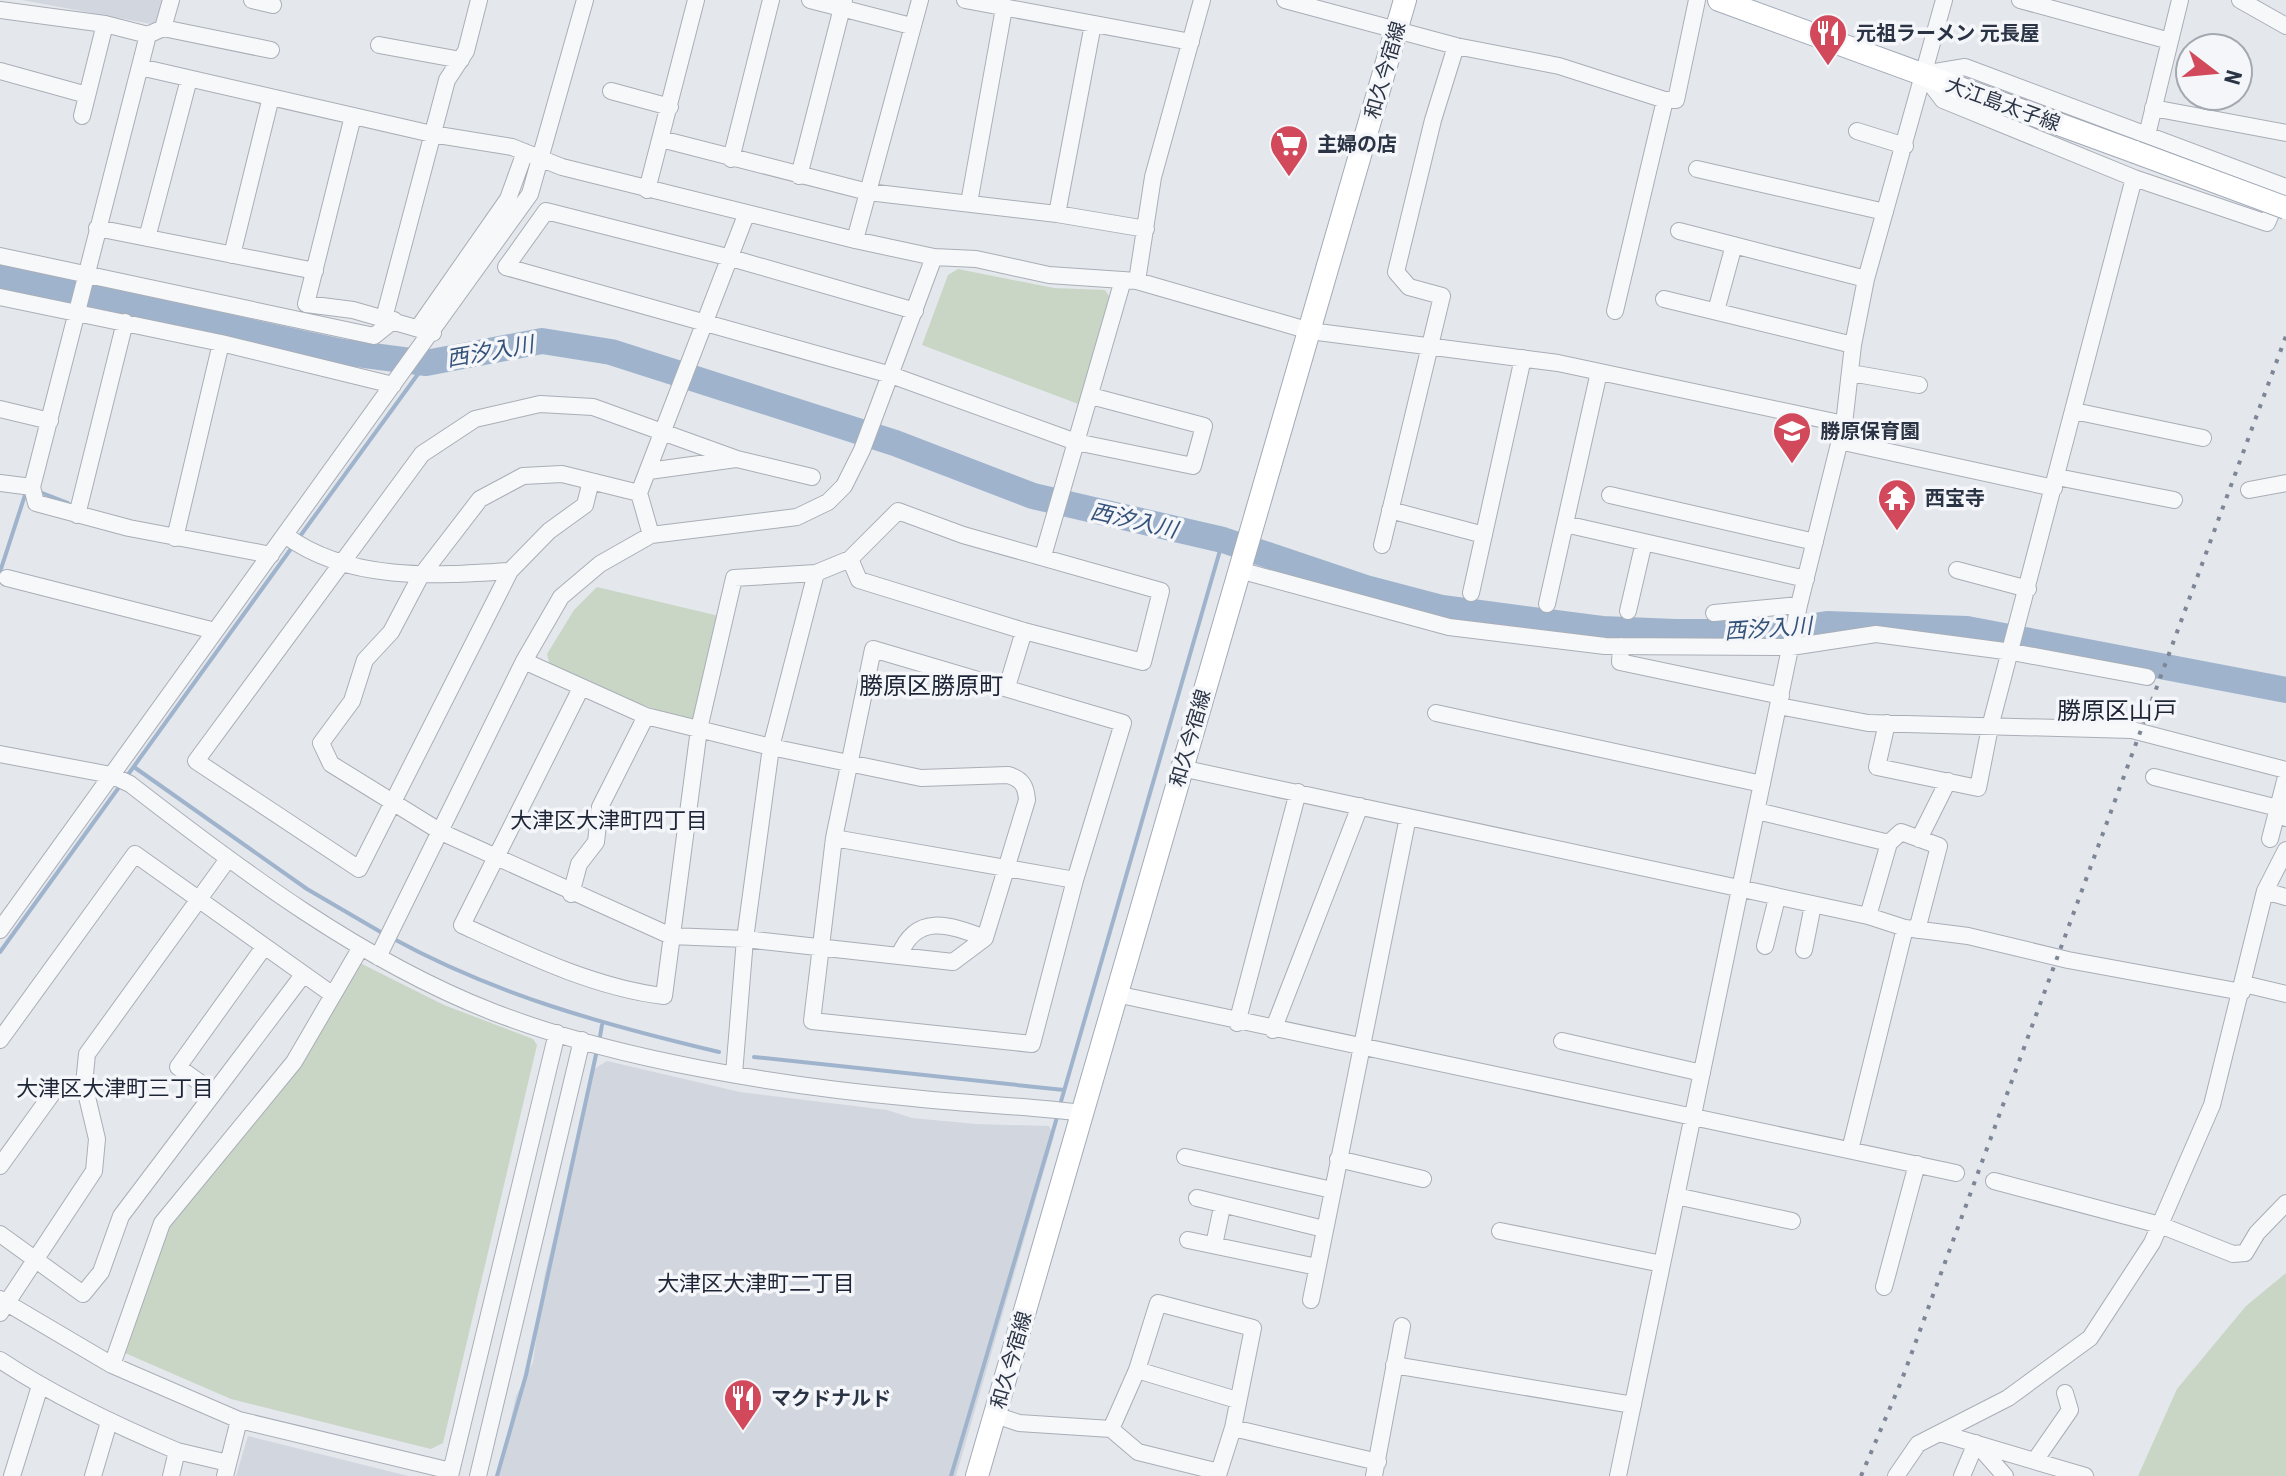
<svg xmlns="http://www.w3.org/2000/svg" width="2286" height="1476" font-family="'Roboto Condensed','Noto Sans JP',sans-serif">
	<rect width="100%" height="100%" fill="#e4e7ec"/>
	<path fill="#d2d6de" d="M 22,0 L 162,0 L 157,20 L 151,24 Z
		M 607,1061 L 740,1092 L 887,1110 L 912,1118 L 975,1124 L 1049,1126 L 1054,1136 L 956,1476 L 498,1476 L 516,1396 L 533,1362 L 544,1278 L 594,1069 Z
		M 248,1436 L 408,1476 L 236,1476 Z"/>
	<path fill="#c9d6c5" d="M 958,269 L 1054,288 L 1105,290 L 1111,299 L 1081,405 L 922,345 L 948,275 Z
		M 597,587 L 719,616 L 697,716 L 688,721 L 583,683 L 550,666 L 547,654 L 574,610 Z
		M 360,963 L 444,1005 L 533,1039 L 537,1045 L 443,1443 L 431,1449 L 231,1399 L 125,1353 L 165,1236 L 186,1201 Z
		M 2286,1273 L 2286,1476 L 2138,1476 L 2177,1389 L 2246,1306 Z"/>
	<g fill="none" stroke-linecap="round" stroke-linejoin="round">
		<path stroke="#9fb4cc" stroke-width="4" d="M 37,491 L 68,503
			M 298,539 L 426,363
			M 0,572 L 25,495 L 29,494
			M 134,767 L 307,889 L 384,934
			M 127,776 L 293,546
			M 392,938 C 496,995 605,1025 719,1052
			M 0,952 L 122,783
			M 599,1042 L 602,1025
			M 754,1057 L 1064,1090
			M 1060,1105 L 1223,540
			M 497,1476 L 526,1375 L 597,1050
			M 951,1476 L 1058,1114"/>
		<path stroke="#9fb4cc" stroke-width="26" d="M 0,277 L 342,352 L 426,363 L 542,341 L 611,352 L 895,443 L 1033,496 L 1223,540 L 1366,588 L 1442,608 L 1602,629 L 1675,632 L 1777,632 L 1827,624 L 1967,629 L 2286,690"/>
		<defs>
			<path id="minor" d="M 252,0 L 273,5
				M 810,0 L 911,26
				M 965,0 L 1191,42
				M 1285,0 L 1456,46 L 1559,66 L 1665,100 L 1676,100 L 1697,0
				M 2020,0 L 2170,41
				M 2240,0 L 2286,26
				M 0,10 L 105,24 L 148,35 L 163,28 L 171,0
				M 163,28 L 271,50
				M 148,35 L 32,487 L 36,503 L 129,528 L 271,555
				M 379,45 L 461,60
				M 140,67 L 432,134 L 512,147 L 562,167 L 855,240 L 934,257 L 976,259 L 1049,275 L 1137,281 L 1310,331 L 1558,363 L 1844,424
				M 1965,67 L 2283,186 L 2267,223 L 2134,178 L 1943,100 L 1923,74 Z
				M 0,71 L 87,95
				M 611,91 L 670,107
				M 2153,108 L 2286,133
				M 82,116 L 105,24
				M 353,116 L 306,304 L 353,310 L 433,333
				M 1857,131 L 1905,146
				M 2147,135 L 2180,0
				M 661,139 L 868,192 L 1057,214 L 1146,229
				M 731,159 L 771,0
				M 1697,169 L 1885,212
				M 799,176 L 844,0
				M 647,190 L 696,0
				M 969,203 L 1004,8
				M 1057,214 L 1093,24
				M 97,228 L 315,271
				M 1679,231 L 1866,279
				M 147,238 L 189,79
				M 855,240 L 920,0
				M 232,255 L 271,97
				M 0,256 L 374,336 L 394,320
				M 1137,281 L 1153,177 L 1202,0
				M 0,297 L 221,343 L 393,385
				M 1664,299 L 1853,345
				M 915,311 L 731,258 L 546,211 L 506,267 L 891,375 L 1076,442 L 1193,466 L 1204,426 L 1091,396
				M 1615,311 L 1665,100
				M 1716,311 L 1734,245
				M 384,318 L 447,80 L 466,51 L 479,0
				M 418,328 L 508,199 L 525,152
				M 1851,373 L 1919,385
				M 0,409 L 50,421
				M 2074,411 L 2203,438
				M 1839,441 L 2054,488
				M 649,471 L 736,459
				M 2057,477 L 2174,500
				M 591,481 L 585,505 L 549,531 L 510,571 L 359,869 L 196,761 L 422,454 L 475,419 L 540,404 L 593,407 L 737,459 L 812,477
				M 0,483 L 32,487
				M 2249,490 L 2286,483
				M 639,493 L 746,215
				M 1610,495 L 1815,542
				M 1390,510 L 1484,535
				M 77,515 L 125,322
				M 1565,524 L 1806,579
				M 285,535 C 348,582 435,576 510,571
				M 175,538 L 221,343
				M 1382,545 L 1442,296 L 1409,287 L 1396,272 L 1433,120 L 1456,46
				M 1043,556 L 1123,280
				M 1239,570 L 1449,627 L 1605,646 L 1791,647 L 1876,634 L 2012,652 L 2147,677
				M 1957,570 L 2028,589
				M 7,578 L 215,631
				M 1471,593 L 1523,358
				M 1547,604 L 1599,372
				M 1628,611 L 1644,542
				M 1714,613 L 1799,605
				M 1621,646 L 1620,662 L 1781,696
				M 873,649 L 1123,723 L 1075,880 L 1032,1044 L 812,1021 L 834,838 Z
				M 524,661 L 646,716 L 771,747 L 921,778 L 1008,775 C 1022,779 1026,786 1027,800 L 985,938 L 953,962 L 745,939 L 671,936 L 441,832 L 331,764 L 321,743 L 352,701 L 365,660 L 391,632 L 420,577 L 480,499 L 523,476 L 562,474 L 639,493 L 651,535
				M 1007,687 L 1024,631
				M 581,688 L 462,925 C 525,954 595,988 664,996 L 699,729 L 734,578 L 816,573 L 850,559 L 898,511 L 963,535 L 1161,591 L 1143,662 L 1024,631 L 859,580 L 850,559
				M 1779,706 L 1868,723 L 2132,730 L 2286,770
				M 1436,713 L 1762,784
				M 1887,723 L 1877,767 L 1978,788 L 1990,727 L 2134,178
				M 0,754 L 111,775 L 130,784 C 242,871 360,960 493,1012 C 617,1060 781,1086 913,1098 C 969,1104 1026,1106 1082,1113
				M 1181,768 L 1868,916 L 1905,928 L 1968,936 L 2068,960 L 2242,992
				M 2154,777 L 2278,808 L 2286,818
				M 1757,811 L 1889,843
				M 834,838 L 1075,880
				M 1919,839 L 1948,781
				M 2270,839 L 2286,777
				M 2265,891 L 2286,897
				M 571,894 L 579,864 L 596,842 L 600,807 L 646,716
				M 1868,916 L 1889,843 L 1901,832 L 1939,846 L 1917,930
				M 0,930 L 530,194 L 585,0
				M 1765,946 L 1777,898
				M 1804,950 L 1813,905
				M 899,956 C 916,913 948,924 985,938
				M 378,957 L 524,661 L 561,597 L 600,564 L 651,535 L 797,517 L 828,502 L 844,486 L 862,450 L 934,257
				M 2244,984 L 2286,994
				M 1116,994 L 1956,1173
				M 1237,1023 L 1298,792
				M 1273,1030 L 1360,806
				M 0,1040 L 135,854 L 333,995
				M 1562,1041 L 1702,1073
				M 734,1074 L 745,939 L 771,747 L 816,573
				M 213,1092 L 178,1067 L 264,947
				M 1850,1150 L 1905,928
				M 1185,1157 L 1332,1190
				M 1338,1159 L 1423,1179
				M 0,1166 L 54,1091 L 84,1084
				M 1994,1181 L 2160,1225 L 2233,1254 L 2245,1253 L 2257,1233 L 2286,1203
				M 1676,1196 L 1792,1221
				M 1197,1198 L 1324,1229
				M 1500,1231 L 1662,1264
				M 0,1234 L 83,1294 L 101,1272 L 121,1216 L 303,975
				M 1188,1240 L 1317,1267
				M 1214,1245 L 1222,1207
				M 1884,1287 L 1917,1164
				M 0,1299 L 112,1365 L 239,1420 L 451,1471
				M 1311,1300 L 1408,817
				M 1158,1303 L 1253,1328 L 1233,1428 L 1219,1472 L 1138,1452 L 1111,1429 L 1137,1370 Z
				M 0,1313 L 94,1171 L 97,1139 L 84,1084 L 87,1054 L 228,859
				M 0,1360 C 56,1397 115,1425 177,1451 L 171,1476
				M 112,1365 L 162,1223 L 294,1062 L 361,947
				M 1394,1365 L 1633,1405
				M 1137,1370 L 1237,1400
				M 995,1415 L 1019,1423 L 1111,1429
				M 1233,1428 L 1378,1462
				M 1940,1433 L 2085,1476
				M 177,1451 L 228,1463
				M 2036,1459 L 2070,1410 L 2065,1393
				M 12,1476 L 40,1386
				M 93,1476 L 109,1422
				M 225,1476 L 239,1420
				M 450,1476 L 557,1033
				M 478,1476 L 582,1040
				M 1374,1476 L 1402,1326
				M 1618,1476 L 1799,605 L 1844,424 L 1853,345 L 1866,279 L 1944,0
				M 1896,1476 L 1918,1444 L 2008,1398 L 2090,1338 L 2152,1243 L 2212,1105 L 2265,891 L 2286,850
				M 1962,1476 L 1976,1443 L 2005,1476"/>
			<path id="major" d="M 1719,0 L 2135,152
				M 977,1476 L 1405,0"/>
		</defs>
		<use href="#minor" stroke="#a9aeb7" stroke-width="18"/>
		<use href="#major" stroke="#a3abb8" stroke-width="24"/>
		<use href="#minor" stroke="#f7f8fa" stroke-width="16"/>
		<use href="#major" stroke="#fff" stroke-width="22"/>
		<path stroke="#7d8696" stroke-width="4" stroke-dasharray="4 8" stroke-linecap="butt" d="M 1861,1476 L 1901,1382 L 2286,336"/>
		<defs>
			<path id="major-bridge" d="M 2135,152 L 2286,208"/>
		</defs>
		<use href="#major-bridge" stroke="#a3abb8" stroke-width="24" stroke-linecap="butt"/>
		<use href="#major-bridge" stroke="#fff" stroke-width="22"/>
	</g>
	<defs>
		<symbol id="restaurant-pin" viewBox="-11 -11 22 30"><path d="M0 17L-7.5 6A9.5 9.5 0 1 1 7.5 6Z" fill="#d1495b" stroke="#f4f6f9"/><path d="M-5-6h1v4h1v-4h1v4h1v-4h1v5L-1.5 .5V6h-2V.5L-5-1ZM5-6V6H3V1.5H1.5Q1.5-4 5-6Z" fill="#fff"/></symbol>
		<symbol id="supermarket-pin" viewBox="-11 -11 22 30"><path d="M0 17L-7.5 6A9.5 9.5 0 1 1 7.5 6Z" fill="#d1495b" stroke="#f4f6f9"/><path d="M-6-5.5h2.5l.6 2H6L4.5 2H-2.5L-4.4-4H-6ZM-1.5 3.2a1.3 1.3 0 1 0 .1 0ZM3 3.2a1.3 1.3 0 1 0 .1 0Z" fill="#fff"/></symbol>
		<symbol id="school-pin" viewBox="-11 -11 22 30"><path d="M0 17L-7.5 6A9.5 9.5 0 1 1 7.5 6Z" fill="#d1495b" stroke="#f4f6f9"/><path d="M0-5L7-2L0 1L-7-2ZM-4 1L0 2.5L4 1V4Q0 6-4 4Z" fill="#fff"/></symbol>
		<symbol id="temple-pin" viewBox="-11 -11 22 30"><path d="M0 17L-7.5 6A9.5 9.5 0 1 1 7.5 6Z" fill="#d1495b" stroke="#f4f6f9"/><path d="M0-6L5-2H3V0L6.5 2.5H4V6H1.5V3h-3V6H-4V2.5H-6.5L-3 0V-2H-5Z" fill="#fff"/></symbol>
	</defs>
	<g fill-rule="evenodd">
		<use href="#restaurant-pin" x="1806" y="11" width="44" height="60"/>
		<use href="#supermarket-pin" x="1267" y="122" width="44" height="60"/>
		<use href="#school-pin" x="1770" y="409" width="44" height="60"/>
		<use href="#temple-pin" x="1875" y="476" width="44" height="60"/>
		<use href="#restaurant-pin" x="721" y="1376" width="44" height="60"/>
	</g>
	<g text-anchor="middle" stroke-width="7" stroke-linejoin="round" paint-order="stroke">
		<g font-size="20" font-weight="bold" fill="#2b3445" stroke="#f4f6f9" text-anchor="start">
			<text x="1856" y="40">元祖ラーメン 元長屋</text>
			<text x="1317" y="151">主婦の店</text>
			<text x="1820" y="438">勝原保育園</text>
			<text x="1925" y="505">西宝寺</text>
			<text x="771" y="1405">マクドナルド</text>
		</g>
		<g font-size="20" fill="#2b3445" stroke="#f4f6f9">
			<text transform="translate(1385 70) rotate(-74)" y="7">和久今宿線</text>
			<text transform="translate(2003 104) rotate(20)" y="7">大江島太子線</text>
			<text transform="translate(1190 738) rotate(-74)" y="7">和久今宿線</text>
			<text transform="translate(1011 1360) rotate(-74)" y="7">和久今宿線</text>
		</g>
		<g font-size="22" font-style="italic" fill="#34527a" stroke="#f4f6f9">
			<text transform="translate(490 351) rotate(-10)" y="8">西汐入川</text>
			<text transform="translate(1134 520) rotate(13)" y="8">西汐入川</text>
			<text transform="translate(1768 628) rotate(-4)" y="8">西汐入川</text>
		</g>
		<g font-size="22" fill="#1d2536" stroke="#f4f6f9">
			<text x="609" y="828">大津区大津町四丁目</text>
			<text x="115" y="1096">大津区大津町三丁目</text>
			<text x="756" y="1291">大津区大津町二丁目</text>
		</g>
		<g font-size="24" fill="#1d2536" stroke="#f4f6f9">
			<text x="931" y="694">勝原区勝原町</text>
			<text x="2117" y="719">勝原区山戸</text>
		</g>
	</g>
	<g transform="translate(2214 72) rotate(106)"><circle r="38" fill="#f4f6f9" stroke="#a4a8b1" stroke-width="2"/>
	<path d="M0-6L14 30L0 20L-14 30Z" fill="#d1495b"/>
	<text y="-12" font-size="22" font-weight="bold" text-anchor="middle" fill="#2b3445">N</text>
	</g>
</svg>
